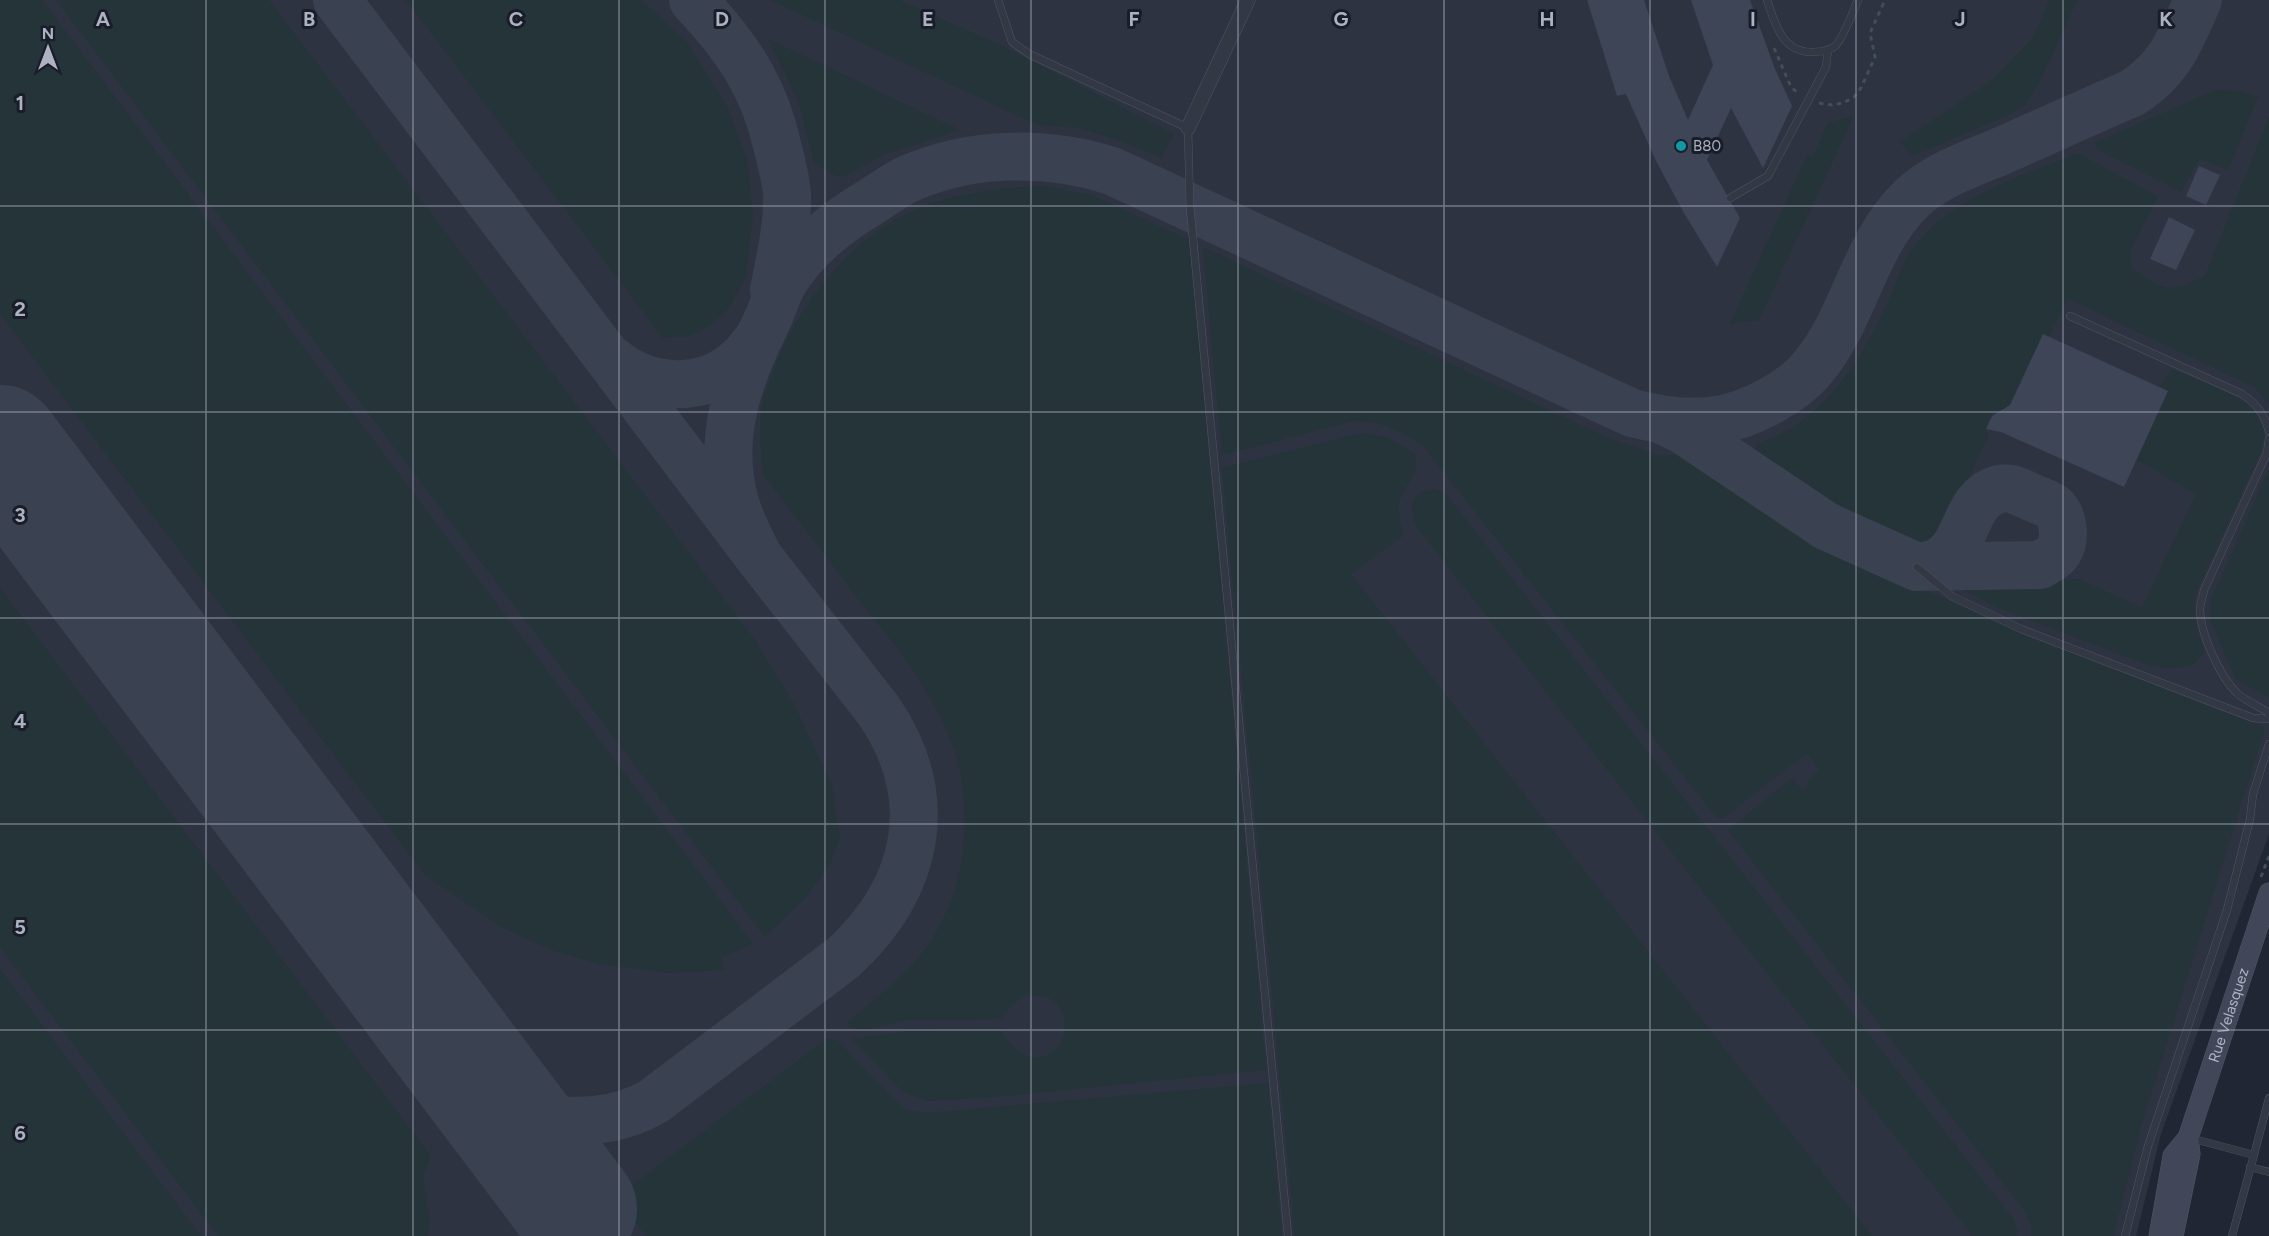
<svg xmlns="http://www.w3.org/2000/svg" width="2269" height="1236" font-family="Figtree,sans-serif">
	<rect width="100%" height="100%" fill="#202634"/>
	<path fill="#2d3341" d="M 0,0 L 2269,0 L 2269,834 L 2161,1134 L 2136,1236 L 0,1236 Z"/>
	<path fill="#253438" d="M 0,0 L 42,0 L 753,944 L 721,957 L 724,970 L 669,973 L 603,965 L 552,950 L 503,928 L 425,875 L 0,314 Z
		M 56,0 L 269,0 L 755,640 L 793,702 L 832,785 L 840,838 L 830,864 L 807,896 L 765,937 Z
		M 406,0 L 641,0 L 686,41 L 728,108 L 748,163 L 753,215 L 746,277 L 729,308 L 710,326 L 690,336 L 663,338 Z
		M 770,0 L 899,0 L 998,44 L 1174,134 L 1161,157 L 1118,140 L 1079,128 L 1038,125 Z
		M 2050,0 L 2077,0 L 2040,81 L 2025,105 L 2010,114 L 1913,156 L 1900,142 L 1992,80 L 2033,38 Z
		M 768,39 L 960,130 L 883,155 L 843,177 L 831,174 L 814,162 L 798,100 Z
		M 2216,90 L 2240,91 L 2258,97 L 2228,170 L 2199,159 L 2181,192 L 2099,150 L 2094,143 Z
		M 1854,116 L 1759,320 L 1730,324 L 1807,155 L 1813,156 L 1828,123 Z
		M 2269,117 L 2269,403 L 2254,387 L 2067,298 L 2050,336 L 2043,334 L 2010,405 L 1992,416 L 1986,429 L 1988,436 L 1942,536 L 1930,546 L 1918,548 L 1903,543 L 1835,510 L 1756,457 L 1755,449 L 1758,444 C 1770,438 1784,434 1795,426 C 1839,395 1865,352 1887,304 C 1895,286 1902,262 1914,247 C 1953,196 2021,177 2078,153 L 2158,197 L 2130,250 L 2132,269 C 2167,291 2167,294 2205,276 Z
		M 1045,186 L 1092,195 L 1189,240 L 1266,1070 L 996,1097 L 926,1101 L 902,1091 L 852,1039 L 909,1031 L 1000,1030 C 1007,1039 1015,1052 1027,1056 C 1066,1068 1081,1004 1042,996 C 1022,992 1012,1004 1000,1019 L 906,1020 L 865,1030 L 849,1027 L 848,1022 L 851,1019 C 878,997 905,976 926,948 C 964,895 972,828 959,766 C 953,738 934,704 919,679 C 902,652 879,626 859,600 C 827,558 795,516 763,474 C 761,449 758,425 763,401 C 765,392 769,383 772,375 C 798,304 851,234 924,206 C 964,192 1003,187 1045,186 Z
		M 1203,247 L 1610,439 L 1659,455 L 1691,456 L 1824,544 L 1865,563 L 2023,634 L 2265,728 L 2142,1123 L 2113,1236 L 2031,1236 L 2031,1226 L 2024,1210 L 1728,830 L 1792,778 L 1802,790 L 1808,786 L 1807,781 L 1819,770 L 1807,753 L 1723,818 L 1716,817 L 1423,446 C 1401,431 1379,419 1351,422 L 1222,455 Z
		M 2171,369 C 2194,379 2250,397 2261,418 C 2266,427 2263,441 2261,451 L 2195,595 C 2195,615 2196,633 2205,651 L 2192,666 L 2171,668 L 2151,666 L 1993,606 L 1959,587 L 2079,579 L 2142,608 L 2196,494 L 2137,460 L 2168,391 L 2160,386 Z
		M 1362,433 L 1387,437 L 1414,453 C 1421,475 1408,479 1401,497 C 1396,509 1400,522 1404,535 L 1351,574 L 1872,1236 L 1295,1236 L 1222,468 Z
		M 2269,469 L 2269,698 L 2235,678 L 2210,618 L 2210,602 Z
		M 1435,489 L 1446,494 L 2014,1220 L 2018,1232 L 2016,1236 L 1973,1236 L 1416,526 C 1408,504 1410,492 1435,489 Z
		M 0,588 L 431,1156 L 423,1176 L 430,1224 L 427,1236 L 218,1236 L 0,947 Z
		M 0,969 L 201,1236 L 0,1236 Z
		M 826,1039 L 837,1040 L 896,1102 L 907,1110 L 926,1113 L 1268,1083 L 1282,1236 L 646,1236 L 617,1197 Z"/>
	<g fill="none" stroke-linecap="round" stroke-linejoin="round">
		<path stroke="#3a4150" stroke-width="48" d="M 337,0 L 758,556 L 879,711 C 938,798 919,887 844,957 L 654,1101 C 607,1129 560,1120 508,1118
			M 693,0 C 737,47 764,85 778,149 C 782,164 786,179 787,194 C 788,227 780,258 774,290
			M 612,360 C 649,391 706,394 742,358 C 748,353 752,346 757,340
			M 1664,421 L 1683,430 L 1826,526 L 1917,567 L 2040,565 C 2046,561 2054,558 2058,552 C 2066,540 2064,518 2054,508 C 2049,503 2036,500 2029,496 C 2019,492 2010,486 1999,489 C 1962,499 1970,548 1936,563 C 1930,565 1923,566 1917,567
			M 758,556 C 750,539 740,521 735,502 C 717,439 738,379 766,323 C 773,309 777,291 786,278 C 807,246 837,222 869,203 C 882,195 895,185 908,179 C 971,151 1047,150 1112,171 L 1632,413 C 1675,424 1715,427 1756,408 C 1778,398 1799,385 1814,366 C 1855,317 1863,245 1912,198 C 1935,176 1970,164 1999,152 C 2044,132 2088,112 2132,93 C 2171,68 2180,40 2198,0"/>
		<path stroke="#3a4150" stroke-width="122" d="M 0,446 L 576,1209"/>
	</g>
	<path fill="#3e4557" d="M 1587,0 L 1644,0 L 1669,76 L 1688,120 L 1713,65 L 1691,0 L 1750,0 L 1775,69 L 1792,106 L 1763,168 L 1731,108 L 1707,160 L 1740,218 L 1717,267 L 1684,213 L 1656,161 L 1626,94 L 1617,96 Z
		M 2199,166 L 2220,175 L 2206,205 L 2186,196 Z
		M 2169,217 L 2195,230 L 2176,270 L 2150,259 Z
		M 2043,334 L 2168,391 L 2124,487 L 2001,432 L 1986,429 L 1992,416 L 2010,405 Z"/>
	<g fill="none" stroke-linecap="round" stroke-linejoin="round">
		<defs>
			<path id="lane" d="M 998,0 L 1012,42 L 1029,54 L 1188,128 L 1190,207 L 1288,1236
				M 1767,0 C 1775,24 1782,52 1812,52 C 1820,52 1829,51 1835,46 C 1843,39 1853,11 1858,0
				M 1730,198 L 1768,176 L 1826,67 L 1828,50
				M 2070,316 L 2242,394 C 2257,404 2264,414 2269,431
				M 2269,439 L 2267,453 L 2204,590 C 2203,596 2200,603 2200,609 C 2200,633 2220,677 2237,693 C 2245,701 2259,706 2269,713
				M 1917,567 L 1953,597 L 2021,629 L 2253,718 L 2269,719
				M 2190,1138 L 2254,1155 L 2269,1098
				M 2250,1167 L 2269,1172
				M 2125,1236 L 2148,1146 L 2227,910 L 2250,819 L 2253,794 L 2269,744
				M 2232,1236 L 2254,1155"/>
			<path id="street" d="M 1188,128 L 1248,0"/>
			<g id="secondary">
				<path id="s1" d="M 2159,1236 L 2173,1156 L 2188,1138 L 2269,893"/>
				<path d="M 2173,1236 L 2190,1154 L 2188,1138"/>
			</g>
		</defs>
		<use href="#lane" stroke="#515563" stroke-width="8"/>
		<use href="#street" stroke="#515563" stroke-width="15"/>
		<use href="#secondary" stroke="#515563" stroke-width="21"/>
		<path stroke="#415055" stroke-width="3" stroke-dasharray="4.5 4.5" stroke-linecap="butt" d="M 1774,48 L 1791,87 L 1799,94
			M 1819,103 L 1832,105 L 1843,103 L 1854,97 L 1861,88 L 1875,57 L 1870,33 L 1885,0
			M 2261,877 L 2269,856"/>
		<use href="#lane" stroke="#333845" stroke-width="7"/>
		<use href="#street" stroke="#333845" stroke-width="14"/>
		<use href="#secondary" stroke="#414758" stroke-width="20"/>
	</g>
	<path fill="none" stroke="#adb2c2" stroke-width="1.5" stroke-opacity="0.55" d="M 206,0 L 206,1236M 413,0 L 413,1236M 619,0 L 619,1236M 825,0 L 825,1236M 1031,0 L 1031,1236M 1238,0 L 1238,1236M 1444,0 L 1444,1236M 1650,0 L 1650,1236M 1856,0 L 1856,1236M 2063,0 L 2063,1236M 0,206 L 2269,206M 0,412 L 2269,412M 0,618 L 2269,618M 0,824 L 2269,824M 0,1030 L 2269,1030"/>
	<circle fill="#0f9aa8" stroke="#191d29" stroke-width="2" cx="1681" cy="146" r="6"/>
	<g text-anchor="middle" stroke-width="6" stroke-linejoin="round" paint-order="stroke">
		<g font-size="15" fill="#adb2c2" stroke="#191d29" text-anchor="start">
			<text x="1693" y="151">B80</text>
		</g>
		<g font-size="15" fill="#adb2c2" stroke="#191d29">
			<text dy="5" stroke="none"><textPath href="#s1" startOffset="234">Rue Velasquez</textPath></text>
		</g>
	</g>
	<g font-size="20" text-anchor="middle" font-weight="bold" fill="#adb2c2" stroke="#191d29" stroke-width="6" stroke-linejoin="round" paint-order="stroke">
		<text x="103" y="26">A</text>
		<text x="309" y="26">B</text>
		<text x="516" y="26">C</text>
		<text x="722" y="26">D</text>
		<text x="928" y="26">E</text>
		<text x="1134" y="26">F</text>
		<text x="1341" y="26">G</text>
		<text x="1547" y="26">H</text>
		<text x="1753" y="26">I</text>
		<text x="1960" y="26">J</text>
		<text x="2166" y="26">K</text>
		<text x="20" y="110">1</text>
		<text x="20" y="316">2</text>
		<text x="20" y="522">3</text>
		<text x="20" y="728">4</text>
		<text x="20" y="934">5</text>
		<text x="20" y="1140">6</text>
	</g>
	<g transform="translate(48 48)" stroke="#191d29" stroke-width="4.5" paint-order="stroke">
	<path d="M0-4.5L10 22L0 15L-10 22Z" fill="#adb2c2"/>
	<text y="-9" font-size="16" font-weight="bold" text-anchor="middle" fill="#adb2c2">N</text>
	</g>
</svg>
